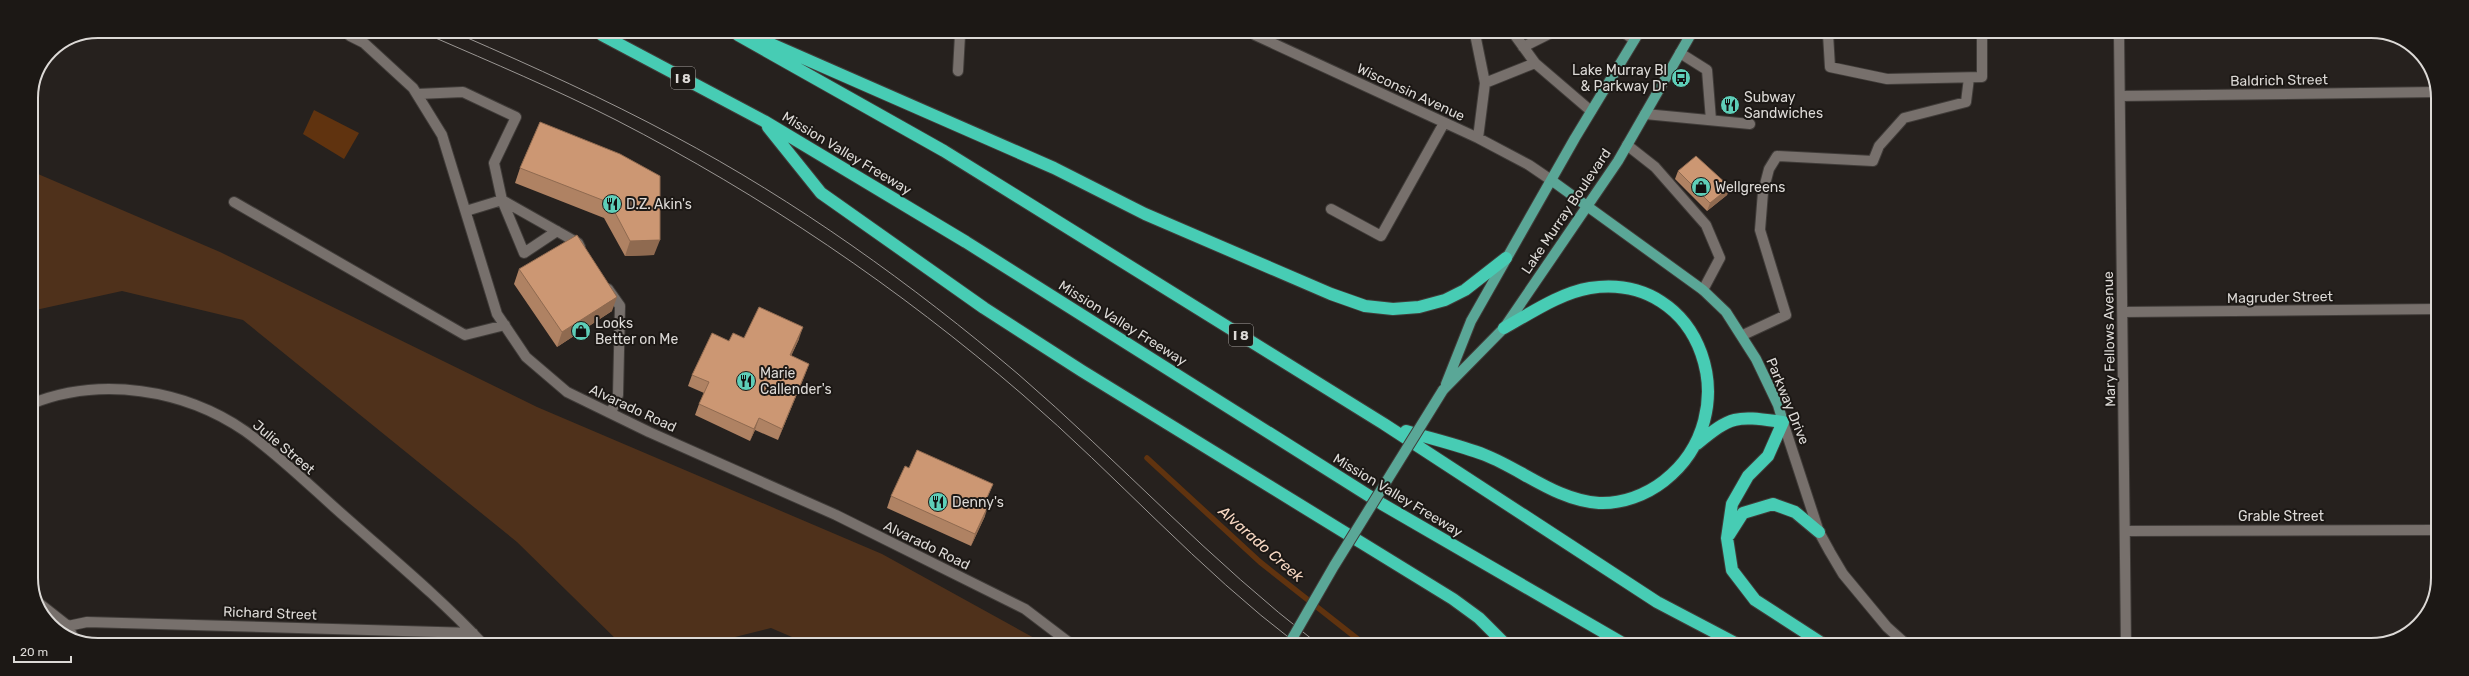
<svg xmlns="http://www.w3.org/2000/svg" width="2469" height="676" font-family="Rubik,sans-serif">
	<rect width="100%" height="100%" fill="#26211e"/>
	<path fill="#4f311b" d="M 31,171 L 220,252 L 537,407 L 882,554 L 1045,644 L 806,643 L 771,628 L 711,643 L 620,643 L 517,542 L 243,320 L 122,291 L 31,311 Z"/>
	<path fill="#60330f" d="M 314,110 L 359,133 L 344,159 L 303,134 Z"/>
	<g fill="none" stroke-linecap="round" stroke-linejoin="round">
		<path stroke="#60330f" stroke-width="5.5" d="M 1147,458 L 1260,562 L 1364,644"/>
		<defs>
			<path id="minor" d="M 1475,34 L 1485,83 L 1478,138
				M 1514,34 L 1535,63
				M 1626,34 L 1634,40
				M 1828,34 L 1830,67 L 1887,79 L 1982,77 L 1982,34
				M 2119,34 L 2126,645
				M 1255,35 L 1478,138 L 1529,165 L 1551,180
				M 350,36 L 364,43 L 413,88 L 442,135 L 497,314 L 526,357 L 567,392 L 649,432 L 836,515 L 1025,609 L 1071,644
				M 1523,47 L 1549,34
				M 1680,53 L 1707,70 L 1711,120
				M 958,71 L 960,35
				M 1485,83 L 1535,63 L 1591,111
				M 417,94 L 463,92 L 516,117 L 494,163 L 502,200 L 466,211
				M 2120,96 L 2437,92
				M 1645,114 L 1750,124
				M 1627,145 L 1655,167 L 1706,225 L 1720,258 L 1703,290
				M 502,200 L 578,243 L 580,247
				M 502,200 L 524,253 L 557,231
				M 234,202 L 465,335 L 505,325
				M 1331,209 L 1381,236 L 1444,123
				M 608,289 L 620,306 L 618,395 L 611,413
				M 2123,312 L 2437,309
				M 1743,335 L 1786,315 L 1760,230 L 1763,192 L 1769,169 L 1777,156 L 1873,161 L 1879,146 L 1904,118 L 1966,102 L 1969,78
				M 31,404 C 100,376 184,389 245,431 C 283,458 316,492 351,522 C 395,561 442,600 482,643
				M 1783,422 L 1819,532 L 1830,552 L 1843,574 L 1887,627 L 1907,645
				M 2126,531 L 2436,530
				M 40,604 L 68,626 L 74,639
				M 68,626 L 87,622 L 473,633"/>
			<path id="major" d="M 1551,180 L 1703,290 L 1726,312 L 1756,359 L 1778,405 L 1783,422
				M 1446,384 L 1471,321 L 1575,138 L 1638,34
				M 1443,390 L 1504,328 L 1618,161 L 1691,34"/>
			<path id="highway" d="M 602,35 L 764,121 L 966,242 L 1382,504 L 1624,644
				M 738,35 L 944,151 L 1384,424 L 1657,602 L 1737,644
				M 753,36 L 1054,168 L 1145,214 L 1331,294 L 1365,306 L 1393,309 L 1419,307 L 1445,300 L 1465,290 L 1506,258
				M 768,127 L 821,193 L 984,308 L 1082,371 L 1453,599 L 1479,618 L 1505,644
				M 1406,431 C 1432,439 1459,445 1485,455 C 1523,470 1556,500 1599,503 C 1622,504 1646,495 1664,481 C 1749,415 1703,271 1590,288 C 1560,293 1531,313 1504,328
				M 1697,444 C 1733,414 1737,416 1783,422 L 1768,456 L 1748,476 L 1732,504 L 1727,538 L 1732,570 L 1755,600 L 1823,644
				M 1729,535 L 1743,513 L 1773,504 L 1795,512 L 1819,532"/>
		</defs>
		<use href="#minor" stroke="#403c39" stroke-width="12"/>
		<use href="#major" stroke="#403c39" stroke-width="12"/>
		<use href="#highway" stroke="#403c39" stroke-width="14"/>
		<use href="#minor" stroke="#77706c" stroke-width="10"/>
		<use href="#major" stroke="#5aa797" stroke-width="10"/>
		<use href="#highway" stroke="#47ccb4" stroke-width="12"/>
		<path stroke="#9a9693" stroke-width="1" d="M 431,36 C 493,63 555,89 616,120 C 762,195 899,288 1023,395 C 1117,476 1198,569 1297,644
			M 463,36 C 534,67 605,99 674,136 C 796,201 912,284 1018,374 C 1120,462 1211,562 1318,644"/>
		<defs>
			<path id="major-bridge" d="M 1289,644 L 1334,566 L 1443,390"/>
		</defs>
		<use href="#major-bridge" stroke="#403c39" stroke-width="12" stroke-linecap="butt"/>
		<use href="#major-bridge" stroke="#5aa797" stroke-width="10"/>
	</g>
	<path fill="#af8263" d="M 540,122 L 654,255 L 625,256 L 604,218 L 515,183 L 520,168 Z
		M 1678,171 L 1730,187 L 1727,195 L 1707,211 L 1675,179 Z
		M 519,269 L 612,311 L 557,347 L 514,284 Z
		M 744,338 L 799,339 L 791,356 L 809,364 L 778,440 L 755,430 L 750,441 L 695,415 L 699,404 L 704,393 L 688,386 L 692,375 L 729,341 Z
		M 909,468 L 993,484 L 985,503 L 985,516 L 971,546 L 887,508 L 891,496 Z"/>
	<path fill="#8f6a50" d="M 1730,187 L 1727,195 L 1707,211 L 1710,203 Z
		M 660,240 L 654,255 L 625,256 L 630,241 Z
		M 617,297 L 612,311 L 557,347 L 562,332 Z
		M 803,327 L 799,339 L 786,367 L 790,355 Z
		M 809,364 L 805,375 L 778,440 L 782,429 Z
		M 759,418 L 755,430 L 750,441 L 754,429 Z
		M 989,504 L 985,516 L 971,546 L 975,534 Z"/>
	<path fill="#cc9773" stroke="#8f6a50" d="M 540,122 L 620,154 L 660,176 L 660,240 L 630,241 L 610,203 L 520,168 Z
		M 1696,156 L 1730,187 L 1710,203 L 1678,171 Z
		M 577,235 L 617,297 L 562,332 L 519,269 Z
		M 759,307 L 803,327 L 790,355 L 809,364 L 782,429 L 759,418 L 754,429 L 699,404 L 709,382 L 692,375 L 712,333 L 729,341 L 733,333 L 744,338 Z
		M 917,450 L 993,484 L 985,502 L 989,504 L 975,534 L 891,496 L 905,466 L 909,468 Z"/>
	<defs>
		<symbol id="bus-disc" viewBox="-11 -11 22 22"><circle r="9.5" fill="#5eceb8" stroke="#1c1815"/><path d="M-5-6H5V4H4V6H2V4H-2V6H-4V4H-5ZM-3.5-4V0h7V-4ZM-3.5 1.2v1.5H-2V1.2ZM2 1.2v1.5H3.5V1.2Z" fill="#111"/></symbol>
		<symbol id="restaurant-disc" viewBox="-11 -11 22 22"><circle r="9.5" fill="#5eceb8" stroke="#1c1815"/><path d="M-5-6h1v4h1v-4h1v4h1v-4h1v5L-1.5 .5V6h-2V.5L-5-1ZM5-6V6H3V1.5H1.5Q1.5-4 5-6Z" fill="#111"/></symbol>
		<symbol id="shop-disc" viewBox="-11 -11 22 22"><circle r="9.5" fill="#5eceb8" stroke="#1c1815"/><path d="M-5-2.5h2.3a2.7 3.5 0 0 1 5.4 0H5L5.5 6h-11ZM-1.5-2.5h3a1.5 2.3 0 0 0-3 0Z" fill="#111"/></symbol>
	</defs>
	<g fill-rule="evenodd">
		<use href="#bus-disc" x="1670" y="67" width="22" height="22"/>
		<use href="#restaurant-disc" x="1719" y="94" width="22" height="22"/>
		<use href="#shop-disc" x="1690" y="176" width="22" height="22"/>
		<use href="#restaurant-disc" x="601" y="193" width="22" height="22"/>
		<use href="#shop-disc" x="570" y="320" width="22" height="22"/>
		<use href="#restaurant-disc" x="735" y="370" width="22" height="22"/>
		<use href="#restaurant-disc" x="927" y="491" width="22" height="22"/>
	</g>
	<g text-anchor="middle" stroke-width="4" stroke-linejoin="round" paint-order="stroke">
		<g fill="#1c1815" stroke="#a29f9c" stroke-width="1">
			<rect x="671" y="67" width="24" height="22" rx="3"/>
			<rect x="1229" y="324" width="24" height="22" rx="3"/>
		</g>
		<g font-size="13" font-weight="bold" fill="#dcd9d6">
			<text x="683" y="83">I 8</text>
			<text x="1241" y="340">I 8</text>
		</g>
		<g font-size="14" fill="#dcd9d6" stroke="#1c1815" text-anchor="start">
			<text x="1667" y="75" text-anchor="end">Lake Murray Bl<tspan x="1667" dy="16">&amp; Parkway Dr</tspan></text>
			<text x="1744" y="102">Subway<tspan x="1744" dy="16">Sandwiches</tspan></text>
			<text x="1715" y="192">Wellgreens</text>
			<text x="626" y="209">D.Z. Akin's</text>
			<text x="595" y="328">Looks<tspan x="595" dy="16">Better on Me</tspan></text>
			<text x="760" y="378">Marie<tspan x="760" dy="16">Callender's</tspan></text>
			<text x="952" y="507">Denny's</text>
		</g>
		<g font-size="14" fill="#dcd9d6" stroke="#1c1815">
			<text transform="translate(2279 80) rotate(-1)" y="5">Baldrich Street</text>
			<text transform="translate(1411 92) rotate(25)" y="5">Wisconsin Avenue</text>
			<text transform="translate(847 153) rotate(31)" y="5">Mission Valley Freeway</text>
			<text transform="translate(1566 211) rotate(-56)" y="5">Lake Murray Boulevard</text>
			<text transform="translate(2280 297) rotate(-1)" y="5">Magruder Street</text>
			<text transform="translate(1123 323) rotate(32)" y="5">Mission Valley Freeway</text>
			<text transform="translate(2109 339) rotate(-91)" y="5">Mary Fellows Avenue</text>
			<text transform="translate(1788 401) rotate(68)" y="5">Parkway Drive</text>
			<text transform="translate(633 408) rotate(25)" y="5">Alvarado Road</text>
			<text transform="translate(284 447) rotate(40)" y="5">Julie Street</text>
			<text transform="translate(1398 495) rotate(31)" y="5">Mission Valley Freeway</text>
			<text x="2281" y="521">Grable Street</text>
			<text transform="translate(927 545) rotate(26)" y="5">Alvarado Road</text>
			<text transform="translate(270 613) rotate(2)" y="5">Richard Street</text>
		</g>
		<g font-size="15" font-style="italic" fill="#f8d9c4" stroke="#1c1815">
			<text transform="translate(1261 544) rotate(41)" y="5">Alvarado Creek</text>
		</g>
	</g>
	<path d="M0 0H2469V676H0ZM98 38H2371A60 60 0 0 1 2431 98V578A60 60 0 0 1 2371 638H98A60 60 0 0 1 38 578V98A60 60 0 0 1 98 38Z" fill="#1c1815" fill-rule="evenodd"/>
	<path fill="none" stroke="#dcd9d6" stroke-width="2" d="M98 38H2371A60 60 0 0 1 2431 98V578A60 60 0 0 1 2371 638H98A60 60 0 0 1 38 578V98A60 60 0 0 1 98 38Z"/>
	<path d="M14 656v6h57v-6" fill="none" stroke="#dcd9d6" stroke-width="2"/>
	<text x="20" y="656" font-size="12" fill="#dcd9d6" stroke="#1c1815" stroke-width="3" paint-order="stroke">20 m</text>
</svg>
